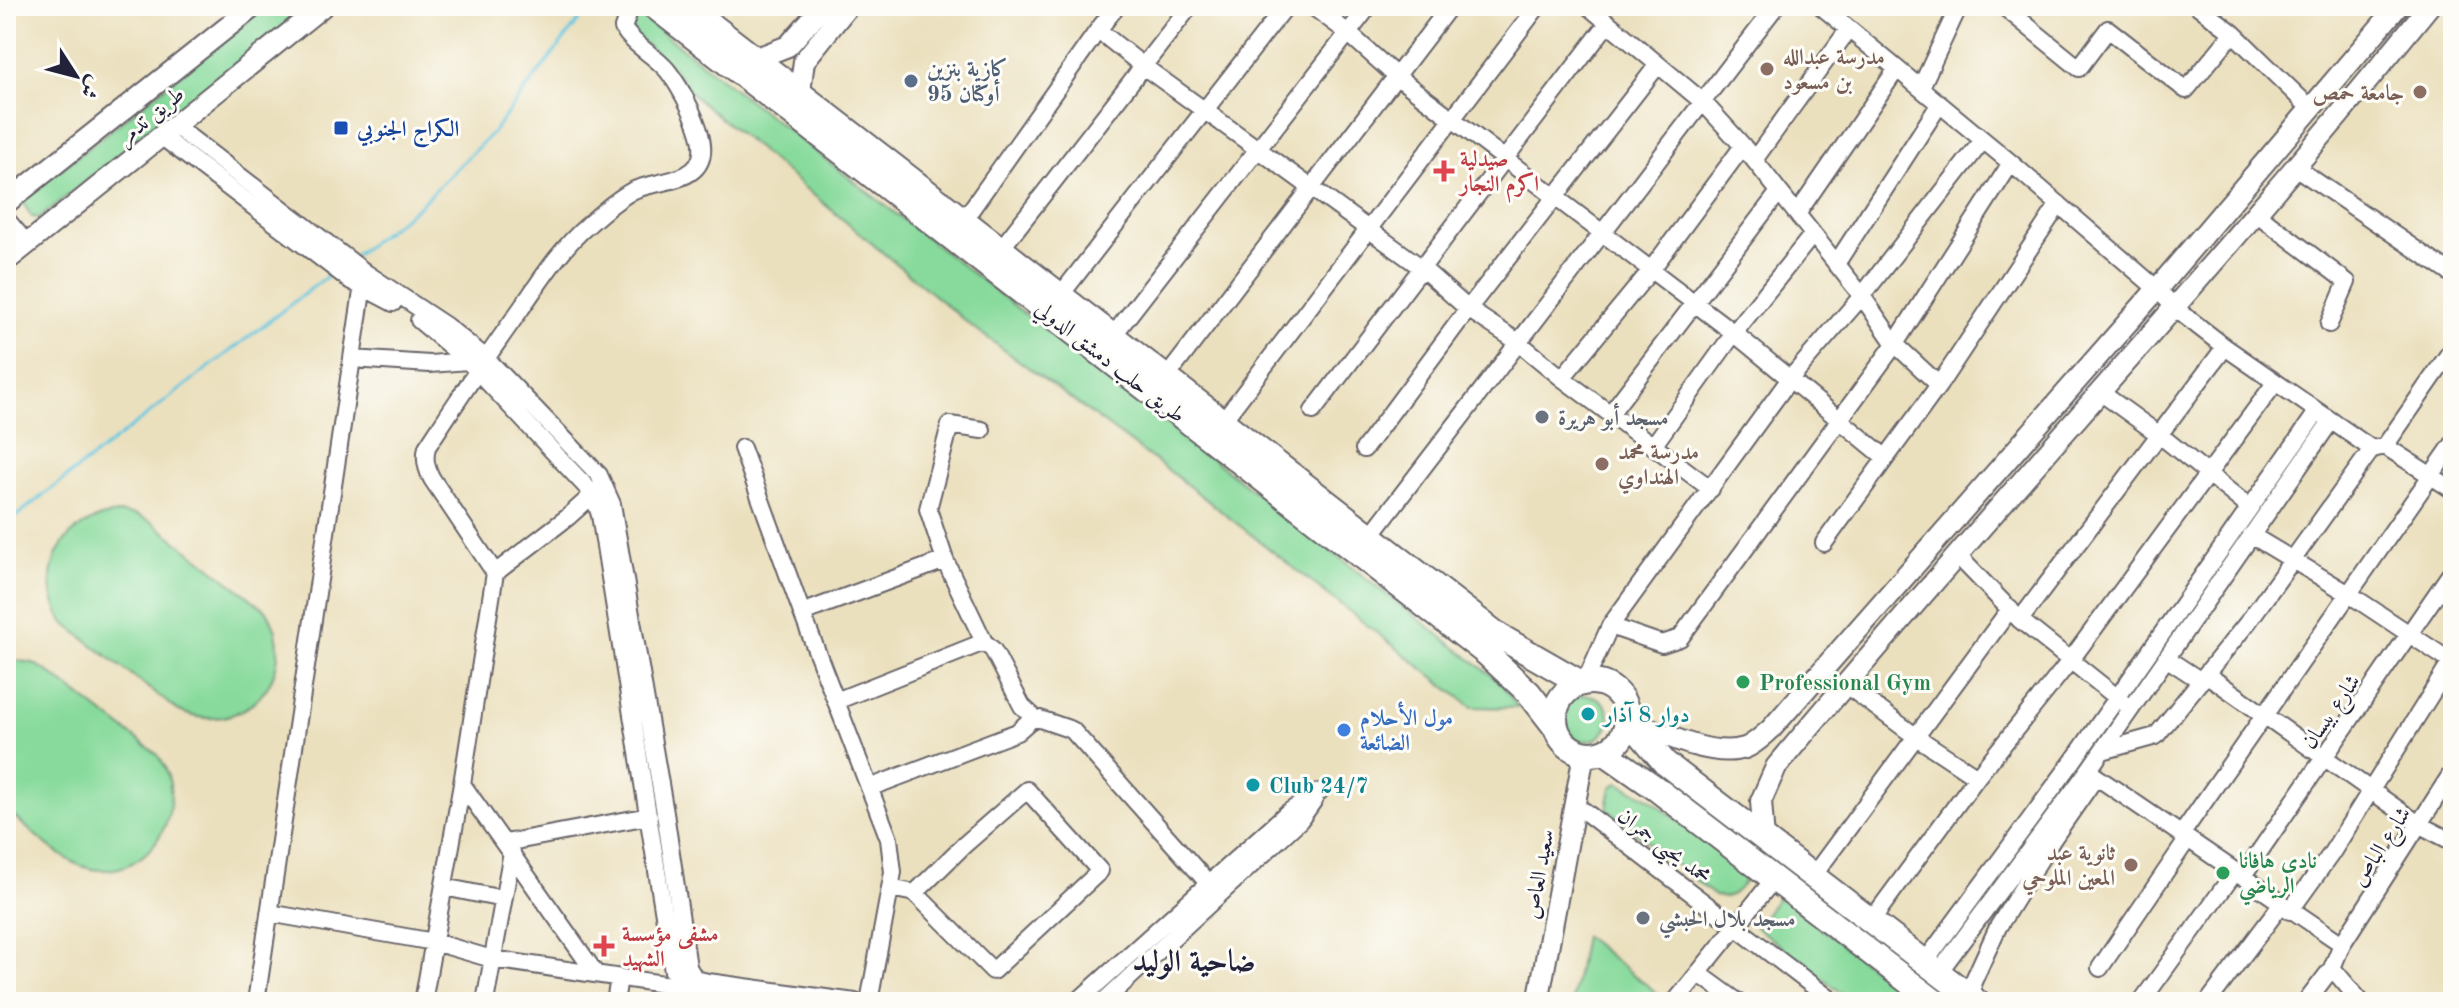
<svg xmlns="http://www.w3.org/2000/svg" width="2459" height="1008" font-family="'Old Standard TT',Amiri,serif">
	<rect width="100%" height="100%" fill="#fdfcf7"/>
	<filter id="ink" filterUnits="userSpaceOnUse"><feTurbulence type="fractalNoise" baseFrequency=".0125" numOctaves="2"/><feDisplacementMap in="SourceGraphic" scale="16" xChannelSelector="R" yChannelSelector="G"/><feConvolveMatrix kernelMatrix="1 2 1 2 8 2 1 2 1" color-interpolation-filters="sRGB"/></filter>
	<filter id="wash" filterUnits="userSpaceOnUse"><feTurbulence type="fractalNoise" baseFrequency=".006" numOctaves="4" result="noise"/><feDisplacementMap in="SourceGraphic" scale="32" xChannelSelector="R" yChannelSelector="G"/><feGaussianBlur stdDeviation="1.8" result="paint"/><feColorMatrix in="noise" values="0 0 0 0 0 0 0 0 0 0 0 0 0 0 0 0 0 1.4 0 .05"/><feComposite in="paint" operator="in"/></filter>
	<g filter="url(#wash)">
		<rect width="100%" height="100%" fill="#ebe0be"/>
		<path fill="#87da9b" stroke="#547e6b" stroke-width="2" d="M 267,6 L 309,6 L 39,218 L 32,217 L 25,206 L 24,199 Z
			M 638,14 L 1500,682 L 1518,708 L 1472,707 L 1176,476 L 970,325 L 693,95 L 673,68 L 635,35 L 632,23 Z
			M 120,513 L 137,515 L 152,522 L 267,611 C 304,673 243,742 177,710 L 63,622 C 33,570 62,520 120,513 Z
			M 6,659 L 33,663 L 47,671 L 158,755 C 193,804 152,880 92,869 C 63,864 29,828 6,810 Z
			M1563 718a23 23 0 1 1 46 0a23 23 0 1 1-46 0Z
			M 1618,783 L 1649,798 L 1749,876 C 1738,890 1733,900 1715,896 L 1607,809 L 1611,787 Z
			M 1779,896 L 1916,1002 L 1853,1002 L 1756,927 Z
			M 1584,936 L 1662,997 L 1658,1002 L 1572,1002 Z"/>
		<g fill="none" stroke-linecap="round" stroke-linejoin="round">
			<path stroke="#63c6e0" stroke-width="3" d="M 355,255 L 419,206 L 493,132 L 590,6
				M 6,524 L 330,274"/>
		</g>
	</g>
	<g filter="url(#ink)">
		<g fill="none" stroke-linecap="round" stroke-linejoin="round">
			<defs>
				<path id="minor" d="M 1312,6 L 1347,32 L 1396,76 L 1734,333 L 1886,458
					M 1588,6 L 1703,102 L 1743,146 L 1862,296 L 1895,344 L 1939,385
					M 1821,6 L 2011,163 L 2157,289 L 2176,309 L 2225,347 L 2020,620
					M 2003,6 L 2079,68 L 2108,29 L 2186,90 L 2233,33
					M 2198,6 L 2233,33 L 2311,109
					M 1098,30 L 1143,66 L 1422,268 L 1468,309 L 1518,342 L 1562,378 L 1711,489
					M 1921,87 L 1959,6
					M 175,126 L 366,273 L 446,326 L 486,358 L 599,475 L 612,504 L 665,813 L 688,967 L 695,979 L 708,982 L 855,1002
					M 161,136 L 351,281 L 393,303
					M 1754,160 L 1848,30
					M 2295,167 L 2453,275
					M 2256,213 L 2347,282 L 2329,324
					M 1797,214 L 1896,70
					M 6,219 L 27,244
					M 963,221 L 1098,30 L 1117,6
					M 1000,250 L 1190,6
					M 1836,264 L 1939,105
					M 1059,297 L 1286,6
					M 419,320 L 468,361 L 593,494 L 600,515 L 673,971 C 691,997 723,997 752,1002
					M 1112,337 L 1369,6
					M 2225,347 L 2372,449
					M 352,359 L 430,364 L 468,361
					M 1166,378 L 1450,6
					M 1562,378 L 1651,270 L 1743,146
					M 2100,392 L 2161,436 L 2250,508
					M 1313,411 L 1608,23
					M 1610,414 L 1779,192
					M 1222,422 L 1538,6
					M 1653,446 L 1734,333 L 1813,234
					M 2385,446 L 2453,490
					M 742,448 L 802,613 L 889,839 L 893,872 L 869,1002
					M 1364,449 L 1468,309 L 1657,66
					M 1371,535 L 1776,6
					M 2251,535 L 2349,594 L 2453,663
					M 1824,543 L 1939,385 L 2059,204
					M 1957,555 L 2020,620 L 2124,703
					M 945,560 L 928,509 L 950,425 L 982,430
					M 495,573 L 568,517 L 598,490
					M 802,613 L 945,560 L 984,642 L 836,701
					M 1610,626 L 1662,644 L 1680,638 L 1895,344 L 2011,163
					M 984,642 L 993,650 L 1022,706 L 1034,717 L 1072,730 L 1209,884
					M 2166,658 L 2201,681
					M 2206,674 L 2420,825 L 2453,842
					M 1585,682 L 1610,626 L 1789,380 L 1862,296 L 1983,140
					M 1845,684 L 1915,736 L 1977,777
					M 2102,751 L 2156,736 L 2248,622 L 2372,449 L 2385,446 L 2453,348
					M 2088,771 L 2342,944
					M 462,784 L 596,974
					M 869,788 L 1017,732 L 1034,717
					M 1584,811 L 1834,1002
					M 2181,835 L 2453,444
					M 505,843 L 649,816
					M 1813,876 L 2010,609
					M 2242,877 L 2453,570
					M 444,887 L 503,899
					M 890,888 L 915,893 L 993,971 L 1100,871 L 1027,790 L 963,846 L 915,893
					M 2290,911 L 2331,854 L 2453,659
					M 269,913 L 434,942 L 492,959 L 670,985 L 688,982
					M 1871,921 L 1977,777 L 2070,661 L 2275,383
					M 1925,962 L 2073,761 L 2317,412
					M 2100,968 L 2187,840
					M 1939,972 L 2088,771 L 2331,421
					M 1698,973 L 1738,1002
					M 1975,1000 L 1972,984 L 1998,927 L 2052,840 L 2095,778
					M 256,1002 L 364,278
					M 423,1002 L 462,784 L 495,573 L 432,479 C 426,468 424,459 427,447 C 457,401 488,355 520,310 C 541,280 560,249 588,225 C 601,213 616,200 632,191 C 653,180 699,184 702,153 C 705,131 680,86 667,70 C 653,54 634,46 623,28 L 631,6
					M 485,1002 L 512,852
					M 615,1002 L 619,978
					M 1077,1002 L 1287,813 L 1319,792
					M 1103,1002 L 1300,820 L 1314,800
					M 1675,1002 L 1774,879
					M 2141,1002 L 2235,872
					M 2208,1002 L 2281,905
					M 2306,1002 L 2332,968
					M 2361,1002 L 2332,968 L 2342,944 L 2453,771"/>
				<path id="major" d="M 757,58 L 788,46 L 823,6
					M 800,92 L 804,61 L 848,6
					M 6,203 L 254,6
					M 6,261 L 323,6
					M 1628,719 C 1659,732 1711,759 1745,748 C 1754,745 1764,735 1771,729 L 2157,289 L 2398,6
					M 1764,840 L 1761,801 L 1776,767 C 1990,510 2219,266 2429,6
					M 1538,1002 L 1584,754"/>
				<path id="highway" d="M 654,6 L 1486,653 L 1529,693 L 1556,728
					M 687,6 L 1499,636 L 1581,683
					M1555 718a36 36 0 1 1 72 0a36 36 0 1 1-72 0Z
					M 1628,719 L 1665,763 L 1977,1002
					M 1604,752 L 1654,787 L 1935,1002"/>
			</defs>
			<use href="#minor" stroke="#686469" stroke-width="20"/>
			<use href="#major" stroke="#686469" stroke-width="24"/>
			<use href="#highway" stroke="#686469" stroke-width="28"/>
			<use href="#minor" stroke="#fff" stroke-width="16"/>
			<use href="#major" stroke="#fff" stroke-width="20"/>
			<use href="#highway" stroke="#fff" stroke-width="24"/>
		</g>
	</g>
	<g fill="#8d6e63" stroke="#fdfcf7" stroke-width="3">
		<circle cx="1767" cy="69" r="8"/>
		<circle cx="2420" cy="92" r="8"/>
		<circle cx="1602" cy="464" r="8"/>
		<circle cx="2131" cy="865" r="8"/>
	</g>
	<circle fill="#5c6f8a" stroke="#fdfcf7" stroke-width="3" cx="911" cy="81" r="8"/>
	<rect fill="#1a4fb4" stroke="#fdfcf7" stroke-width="3" x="333" y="120" width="16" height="16" rx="4"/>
	<g fill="#e0444e" stroke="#fdfcf7" stroke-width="3">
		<path d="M1440 159h8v8h8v8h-8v8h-8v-8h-8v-8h8z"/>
		<path d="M600 934h8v8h8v8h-8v8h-8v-8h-8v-8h8z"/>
	</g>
	<g fill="#6b7280" stroke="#fdfcf7" stroke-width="3">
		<circle cx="1542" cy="417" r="8"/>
		<circle cx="1643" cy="918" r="8"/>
	</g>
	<g fill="#2e9e5b" stroke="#fdfcf7" stroke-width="3">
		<circle cx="1743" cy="682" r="8"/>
		<circle cx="2223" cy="873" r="8"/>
	</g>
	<g fill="#0f9aa8" stroke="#fdfcf7" stroke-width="3">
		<circle cx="1588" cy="714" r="8"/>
		<circle cx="1253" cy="785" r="8"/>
	</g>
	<circle fill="#3f7fe0" stroke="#fdfcf7" stroke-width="3" cx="1344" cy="730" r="8"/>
	<g text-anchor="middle" stroke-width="6" stroke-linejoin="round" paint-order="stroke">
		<g font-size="22" font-weight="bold" fill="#785e54" stroke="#fdfcf7" text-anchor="start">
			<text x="1783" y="64">مدرسة عبدالله<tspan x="1783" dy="25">بن مسعود</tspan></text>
			<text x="2404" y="100" text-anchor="end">جامعة حمص</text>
			<text x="1618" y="459">مدرسة محمد<tspan x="1618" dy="25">الهنداوي</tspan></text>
			<text x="2115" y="860" text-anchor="end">ثانوية عبد<tspan x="2115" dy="25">المعين الملوحي</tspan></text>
		</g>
		<g font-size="22" font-weight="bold" fill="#4e5e75" stroke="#fdfcf7" text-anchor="start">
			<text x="927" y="76">كازية بنزين<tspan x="927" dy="25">أوكتان 95</tspan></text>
		</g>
		<g font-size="22" fill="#22223b" stroke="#fdfcf7">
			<text transform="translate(150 115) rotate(-39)" y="8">طريق تدمر</text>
			<text transform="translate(1111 361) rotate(38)" y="8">طريق حلب دمشق الدولي</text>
			<text transform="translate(2330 711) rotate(-55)" y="8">شارع بيسان</text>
			<text transform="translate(1665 845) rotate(37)" y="8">محمد يحيى جمران</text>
			<text transform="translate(2380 846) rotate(-57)" y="8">شارع الباص</text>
			<text transform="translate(1538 874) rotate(-80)" y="8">سعيد العاص</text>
		</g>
		<g font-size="22" font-weight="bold" fill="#164399" stroke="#fdfcf7" text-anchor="start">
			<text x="357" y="136">الكراج الجنوبي</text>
		</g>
		<g font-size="22" font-weight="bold" fill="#be3a42" stroke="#fdfcf7" text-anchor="start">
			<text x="1460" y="166">صيدلية<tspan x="1460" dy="25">اكرم النجار</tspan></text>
			<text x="622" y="941">مشفى مؤسسة<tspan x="622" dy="25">الشهيد</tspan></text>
		</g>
		<g font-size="22" font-weight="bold" fill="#5b616d" stroke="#fdfcf7" text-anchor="start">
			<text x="1558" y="425">مسجد أبو هريرة</text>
			<text x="1659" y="926">مسجد بلال الحبشي</text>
		</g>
		<g font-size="22" font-weight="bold" fill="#27864d" stroke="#fdfcf7" text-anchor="start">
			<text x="1759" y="690">Professional Gym</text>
			<text x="2239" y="868">نادي هافانا<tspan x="2239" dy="25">الرياضي</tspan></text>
		</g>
		<g font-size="22" font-weight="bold" fill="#0d838f" stroke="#fdfcf7" text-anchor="start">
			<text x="1604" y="722">دوار 8 آذار</text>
			<text x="1269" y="793">Club 24/7</text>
		</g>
		<g font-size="22" font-weight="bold" fill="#366cbe" stroke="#fdfcf7" text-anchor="start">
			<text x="1360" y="725">مول الأحلام<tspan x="1360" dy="25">الضائعة</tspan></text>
		</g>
		<g font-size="30" font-weight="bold" fill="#22223b" stroke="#fdfcf7">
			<text x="1194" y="971">ضاحية الوليد</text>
		</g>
	</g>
	<rect width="2459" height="1008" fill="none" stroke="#fdfcf7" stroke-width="32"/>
	<g transform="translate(76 76) rotate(126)" stroke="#fdfcf7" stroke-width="6" paint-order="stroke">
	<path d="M0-6L14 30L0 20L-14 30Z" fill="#22223b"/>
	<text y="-12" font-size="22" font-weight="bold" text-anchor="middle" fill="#22223b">ش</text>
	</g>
</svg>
